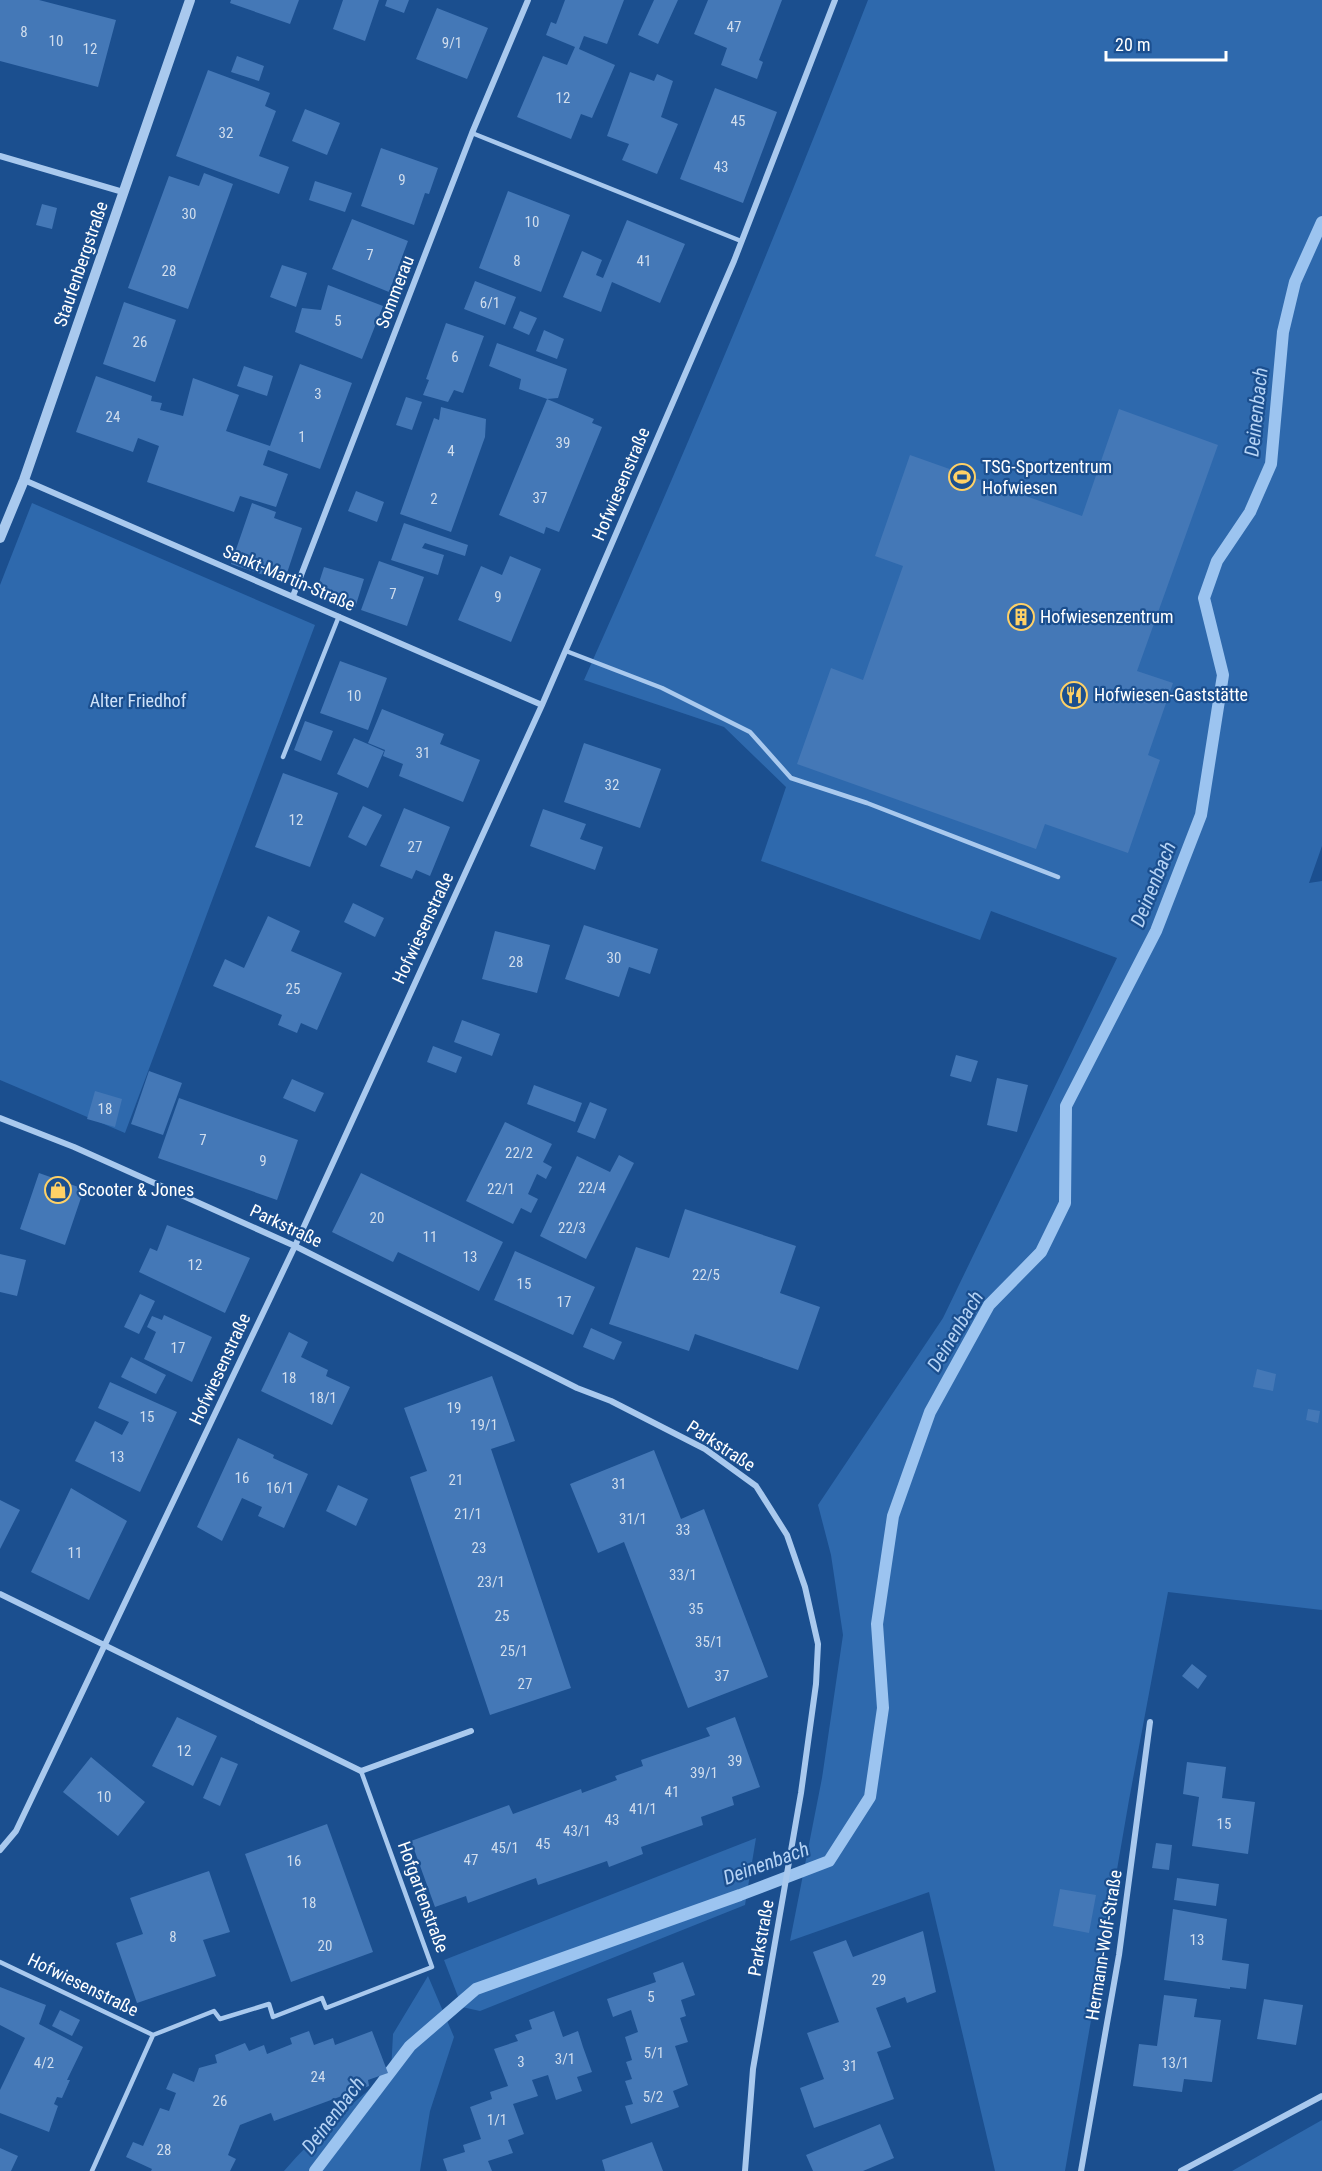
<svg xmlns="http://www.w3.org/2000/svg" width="1322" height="2171" font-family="'Roboto Condensed',sans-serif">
	<rect width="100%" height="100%" fill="#1b4f8f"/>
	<path fill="#2e69ad" d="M 868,0 L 1322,0 L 1322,846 L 1309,883 L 1322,881 L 1322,1610 L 1168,1592 L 1129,1800 L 1065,2171 L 995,2171 L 929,1892 L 790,1941 L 822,1778 L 843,1635 L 831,1555 L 818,1505 L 943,1318 L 1117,958 L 991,911 L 980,940 L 761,861 L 786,787 L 724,727 L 584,680 C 684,456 779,229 868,0 Z
		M 32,503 L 315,625 L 125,1133 L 0,1080 L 0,585 Z
		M 756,1838 L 745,1905 L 480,2011 L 462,2007 L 444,1960 Z
		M 428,1976 L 454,2037 L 430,2111 L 420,2171 L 284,2171 C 316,2134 353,2102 391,2072 L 393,2034 Z
		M 1322,2120 L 1322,2171 L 1232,2171 Z"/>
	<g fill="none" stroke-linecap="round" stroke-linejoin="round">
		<path stroke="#9cc4f0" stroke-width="12" d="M 315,2171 L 410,2046 L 476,1989 L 740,1895 L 829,1861 L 870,1797 L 883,1708 L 877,1624 L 893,1516 L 930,1412 L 989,1305 L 1041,1252 L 1065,1203 L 1066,1106 L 1156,931 L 1201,815 L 1223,675 L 1204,598 L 1217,561 L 1250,512 L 1271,464 L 1283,332 L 1295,282 L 1322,222"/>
	</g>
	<path fill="#4478b7" d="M 0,0 L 39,0 L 116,20 L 98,87 L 0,61 Z
		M 231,0 L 299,0 L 290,24 L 230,3 Z
		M 343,0 L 379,0 L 365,41 L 333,29 Z
		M 387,0 L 409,0 L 404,13 L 385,6 Z
		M 565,0 L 624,0 L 607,44 L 584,36 L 579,49 L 615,65 L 592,118 L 581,114 L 571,139 L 517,117 L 543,56 L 567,65 L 575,47 L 546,35 L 551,22 L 556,24 Z
		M 654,0 L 678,0 L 658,44 L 638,35 Z
		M 708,0 L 782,0 L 759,60 L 763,62 L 757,79 L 721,65 L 727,48 L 694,34 Z
		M 437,8 L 488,28 L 467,79 L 416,59 Z
		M 237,56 L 264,66 L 259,81 L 231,72 Z
		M 208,70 L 270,93 L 265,106 L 276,111 L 259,156 L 289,167 L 279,194 L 176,156 Z
		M 630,72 L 654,81 L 657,74 L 673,81 L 661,117 L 678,124 L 657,174 L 622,160 L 629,144 L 607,136 Z
		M 715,88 L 777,112 L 743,203 L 680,179 Z
		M 305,109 L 340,123 L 327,155 L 292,141 Z
		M 381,148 L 438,168 L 429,194 L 425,193 L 414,225 L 361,206 Z
		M 204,173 L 233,184 L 188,309 L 128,288 L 169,176 L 199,186 Z
		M 315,181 L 352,193 L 345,212 L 309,200 Z
		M 508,191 L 570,215 L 541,292 L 479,268 Z
		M 42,204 L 57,208 L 52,229 L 36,225 Z
		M 352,219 L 408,241 L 389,292 L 332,269 Z
		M 627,220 L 685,244 L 660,303 L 612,282 L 601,312 L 563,297 L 582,251 L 602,260 L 596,275 L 603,278 Z
		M 282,265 L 307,273 L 296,307 L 270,297 Z
		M 475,281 L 516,297 L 505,325 L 464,309 Z
		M 328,285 L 383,306 L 362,359 L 295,332 L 302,308 L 321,310 Z
		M 124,302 L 176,320 L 155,382 L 103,364 Z
		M 520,311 L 537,318 L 529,335 L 513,328 Z
		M 446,323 L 484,336 L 463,393 L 454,390 L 448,402 L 423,395 L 429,380 L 426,379 Z
		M 544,330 L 564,339 L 557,359 L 536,351 Z
		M 497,343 L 567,369 L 558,398 L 547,399 L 594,419 L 592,423 L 602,427 L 559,532 L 546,527 L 544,534 L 499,515 L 547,399 L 519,389 L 521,379 L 489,366 Z
		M 300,364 L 352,383 L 320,469 L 268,450 L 263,465 L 288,474 L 276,507 L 240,496 L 234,512 L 147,482 L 159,446 L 138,438 L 133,452 L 76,432 L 96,376 L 152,396 L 151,401 L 162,403 L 160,410 L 183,416 L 193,378 L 239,395 L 226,431 L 270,446 Z
		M 244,366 L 273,376 L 267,396 L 237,386 Z
		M 406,397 L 422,402 L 412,430 L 396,425 Z
		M 441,407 L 486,419 L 485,437 L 451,532 L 400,514 L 434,418 L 439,420 Z
		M 1119,409 L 1218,445 L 1137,671 L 1173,683 L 1148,755 L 1160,760 L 1128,853 L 1045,824 L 1036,849 L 797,764 L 831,668 L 863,680 L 903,566 L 875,556 L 910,455 L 1082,516 Z
		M 356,491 L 384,502 L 377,522 L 348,511 Z
		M 252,503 L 276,512 L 274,518 L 302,528 L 284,582 L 231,564 Z
		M 404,523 L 468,545 L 465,556 L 425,543 L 422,548 L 444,555 L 438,575 L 391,560 Z
		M 510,556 L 541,569 L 511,642 L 458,620 L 481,566 L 502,575 Z
		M 379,561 L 424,577 L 407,626 L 361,610 Z
		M 324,567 L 364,579 L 355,608 L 315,595 Z
		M 340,661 L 387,678 L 368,730 L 320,713 Z
		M 382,709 L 444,734 L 440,744 L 480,760 L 463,802 L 399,776 L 403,764 L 383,756 L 385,750 L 368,743 Z
		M 305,721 L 333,731 L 321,761 L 294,750 Z
		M 354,738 L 384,751 L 368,788 L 337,774 Z
		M 584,743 L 661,769 L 640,828 L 564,802 Z
		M 283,773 L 338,793 L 310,867 L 255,847 Z
		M 363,806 L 382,815 L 366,846 L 348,837 Z
		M 404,808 L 450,827 L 430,876 L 416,870 L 412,879 L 380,866 Z
		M 543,809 L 586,824 L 580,839 L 603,847 L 595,870 L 530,846 Z
		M 353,903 L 384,918 L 375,937 L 344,922 Z
		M 268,916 L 300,931 L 291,951 L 342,973 L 317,1030 L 301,1023 L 297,1033 L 278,1025 L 282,1015 L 213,986 L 225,959 L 244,968 Z
		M 584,925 L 658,949 L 650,974 L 629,967 L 619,997 L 565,979 Z
		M 495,931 L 550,945 L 537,993 L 482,979 Z
		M 462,1020 L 500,1034 L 492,1056 L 454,1042 Z
		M 433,1046 L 462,1057 L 456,1073 L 427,1062 Z
		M 956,1055 L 978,1061 L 971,1082 L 950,1076 Z
		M 149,1071 L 182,1083 L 163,1135 L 131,1124 Z
		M 997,1078 L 1028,1085 L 1017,1132 L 987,1125 Z
		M 292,1079 L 324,1093 L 315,1112 L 283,1098 Z
		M 534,1085 L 582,1103 L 575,1122 L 527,1104 Z
		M 95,1091 L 122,1099 L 115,1127 L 87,1119 Z
		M 179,1098 L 298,1140 L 277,1200 L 158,1158 Z
		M 590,1102 L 607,1109 L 595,1139 L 577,1132 Z
		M 505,1122 L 552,1144 L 543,1162 L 552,1167 L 546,1179 L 537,1174 L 528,1194 L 538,1199 L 531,1213 L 521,1208 L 513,1224 L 466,1201 Z
		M 619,1155 L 634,1163 L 586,1259 L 540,1236 L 577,1156 L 610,1172 Z
		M 39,1173 L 84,1189 L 65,1245 L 20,1229 Z
		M 361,1173 L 503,1242 L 479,1291 L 398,1252 L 393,1262 L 332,1232 Z
		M 685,1209 L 796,1246 L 780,1293 L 820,1307 L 798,1370 L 695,1334 L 689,1351 L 609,1324 L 636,1247 L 669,1258 Z
		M 167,1225 L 250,1258 L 225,1313 L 139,1272 L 150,1248 L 157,1251 Z
		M 515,1251 L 595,1287 L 573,1335 L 494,1300 Z
		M 0,1254 L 26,1260 L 17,1296 L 0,1292 Z
		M 140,1294 L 155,1301 L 139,1334 L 124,1327 Z
		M 164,1315 L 212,1337 L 192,1382 L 144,1359 L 156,1332 L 147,1327 L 152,1316 L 162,1320 Z
		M 591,1328 L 622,1342 L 614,1360 L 583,1347 Z
		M 289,1332 L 308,1342 L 301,1357 L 328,1370 L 326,1376 L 350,1387 L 332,1425 L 261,1391 Z
		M 131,1357 L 166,1375 L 156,1394 L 121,1377 Z
		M 1257,1369 L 1276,1374 L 1273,1391 L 1253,1387 Z
		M 492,1376 L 515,1441 L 491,1449 L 571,1688 L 490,1715 L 410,1477 L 427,1471 L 404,1408 Z
		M 110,1382 L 177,1412 L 140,1492 L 75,1461 L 95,1421 L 122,1435 L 129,1422 L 98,1408 Z
		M 1308,1409 L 1320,1411 L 1318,1423 L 1306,1420 Z
		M 238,1438 L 274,1455 L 273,1458 L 308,1474 L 284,1528 L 258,1516 L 262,1507 L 242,1498 L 222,1541 L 197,1527 Z
		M 654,1450 L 681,1519 L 704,1509 L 768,1677 L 688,1708 L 624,1542 L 598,1553 L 570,1484 Z
		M 338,1485 L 368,1499 L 356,1526 L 326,1511 Z
		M 71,1488 L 127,1521 L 89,1600 L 31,1572 Z
		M 0,1500 L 20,1510 L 0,1549 Z
		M 1192,1664 L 1207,1676 L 1198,1689 L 1182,1676 Z
		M 177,1717 L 217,1736 L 193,1786 L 152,1766 Z
		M 735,1717 L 760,1787 L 732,1797 L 734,1805 L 701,1817 L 703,1825 L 641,1847 L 643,1854 L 609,1867 L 607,1861 L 538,1885 L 536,1878 L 468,1903 L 466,1896 L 435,1907 L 411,1841 L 509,1805 L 513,1814 L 581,1789 L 582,1793 L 617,1780 L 615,1776 L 643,1766 L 641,1760 L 710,1736 L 706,1728 Z
		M 91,1757 L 145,1802 L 118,1836 L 63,1792 Z
		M 221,1757 L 238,1764 L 220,1806 L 203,1798 Z
		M 1187,1762 L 1226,1767 L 1222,1798 L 1255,1802 L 1248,1854 L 1192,1846 L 1199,1797 L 1183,1794 Z
		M 327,1824 L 373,1952 L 291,1982 L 245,1854 Z
		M 1156,1843 L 1172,1845 L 1169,1870 L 1152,1868 Z
		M 209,1871 L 230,1932 L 203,1940 L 216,1976 L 137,2003 L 116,1943 L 143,1934 L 130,1898 Z
		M 1177,1878 L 1219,1884 L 1216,1906 L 1174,1900 Z
		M 1060,1889 L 1096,1895 L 1089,1933 L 1053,1926 Z
		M 1173,1909 L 1227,1919 L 1222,1960 L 1249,1964 L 1246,1989 L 1230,1987 L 1230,1989 L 1164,1980 Z
		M 923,1931 L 936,1992 L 907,2003 L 905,1997 L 876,2008 L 891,2047 L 877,2052 L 894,2099 L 814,2128 L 800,2088 L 824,2079 L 807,2033 L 839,2022 L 813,1952 L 846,1940 L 853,1957 Z
		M 683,1962 L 695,1995 L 681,2000 L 686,2016 L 680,2018 L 688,2042 L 675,2046 L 688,2085 L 673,2091 L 679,2107 L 631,2124 L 625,2106 L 633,2104 L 625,2081 L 632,2079 L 626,2062 L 632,2060 L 625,2037 L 638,2032 L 631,2010 L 613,2017 L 607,1999 L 656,1982 L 653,1973 Z
		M 0,1987 L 46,2005 L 39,2024 L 83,2047 L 67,2080 L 70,2080 L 62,2098 L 57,2097 L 54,2104 L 58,2106 L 49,2132 L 0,2113 L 0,2090 L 25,2038 L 0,2025 Z
		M 1164,1995 L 1197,1999 L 1194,2017 L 1221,2020 L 1212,2082 L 1184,2079 L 1182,2092 L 1133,2086 L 1139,2044 L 1157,2046 Z
		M 1264,1999 L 1303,2005 L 1296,2045 L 1257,2039 Z
		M 60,2010 L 80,2020 L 72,2036 L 52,2026 Z
		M 554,2011 L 563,2037 L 578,2031 L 583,2047 L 592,2072 L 577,2077 L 582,2091 L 556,2100 L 548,2075 L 532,2080 L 538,2096 L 513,2104 L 524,2134 L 508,2140 L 513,2153 L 488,2161 L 492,2171 L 447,2171 L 443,2159 L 465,2152 L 463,2145 L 481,2139 L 470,2107 L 492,2099 L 490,2092 L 508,2086 L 494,2049 L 518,2041 L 515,2035 L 532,2029 L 529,2020 Z
		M 309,2031 L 314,2045 L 333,2038 L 335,2045 L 372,2031 L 388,2073 L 368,2080 L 369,2086 L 274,2121 L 271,2113 L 240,2125 L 228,2155 L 236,2159 L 230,2171 L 151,2171 L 152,2169 L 126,2157 L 133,2142 L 143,2146 L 160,2108 L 169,2111 L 176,2093 L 166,2089 L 173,2073 L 194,2082 L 199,2068 L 217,2063 L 215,2055 L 245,2043 L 249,2051 L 264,2045 L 267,2054 L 292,2044 L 290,2038 Z
		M 880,2124 L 894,2158 L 863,2171 L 813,2171 L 806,2155 Z
		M 652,2142 L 663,2171 L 605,2171 L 602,2160 Z
		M 0,2148 L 18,2156 L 11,2171 L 0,2171 Z"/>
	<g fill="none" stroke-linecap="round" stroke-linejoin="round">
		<path stroke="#a9c9ee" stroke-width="4.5" d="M 472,133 L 741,241
			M 566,651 L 662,688 L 750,732 L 791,778 L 867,803 L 1058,877
			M 283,757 L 339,616
			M 0,1962 L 153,2035
			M 92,2171 L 153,2035 L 214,2011 L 220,2019 L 269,2004 L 273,2017 L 322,1998 L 326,2008 L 432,1967 L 361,1771"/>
		<path stroke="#a9c9ee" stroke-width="6" d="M 0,156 L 123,192
			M 24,480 L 542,705
			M 293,596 L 472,133 L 528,0
			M 0,1118 L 74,1147 L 295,1246 L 577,1388 L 611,1401 L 705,1449 L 756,1486 L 787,1535 L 805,1587 L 818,1644 L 816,1684 L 801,1793 L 753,2069 L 745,2171
			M 0,1594 L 361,1771 L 471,1731
			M 0,1850 L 16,1831 L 295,1246 L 542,705 L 734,261 L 835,0
			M 1081,2171 L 1119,1955 L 1150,1722
			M 1181,2171 L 1322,2096"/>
		<path stroke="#a9c9ee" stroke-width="10" d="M 0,538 L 24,480 L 190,0"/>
	</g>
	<defs>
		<symbol id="stadium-ring" viewBox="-11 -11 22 22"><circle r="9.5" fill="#1b4f8f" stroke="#ffd166" stroke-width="1.5"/><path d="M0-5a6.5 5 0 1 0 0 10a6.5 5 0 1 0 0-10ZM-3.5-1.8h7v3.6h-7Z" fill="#ffd166"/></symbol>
		<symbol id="building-ring" viewBox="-11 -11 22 22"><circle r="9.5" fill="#1b4f8f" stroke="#ffd166" stroke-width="1.5"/><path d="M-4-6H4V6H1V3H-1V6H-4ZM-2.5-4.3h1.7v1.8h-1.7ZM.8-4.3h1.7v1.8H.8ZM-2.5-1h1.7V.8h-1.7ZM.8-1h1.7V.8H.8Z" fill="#ffd166"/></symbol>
		<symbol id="restaurant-ring" viewBox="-11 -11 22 22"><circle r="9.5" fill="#1b4f8f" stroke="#ffd166" stroke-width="1.5"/><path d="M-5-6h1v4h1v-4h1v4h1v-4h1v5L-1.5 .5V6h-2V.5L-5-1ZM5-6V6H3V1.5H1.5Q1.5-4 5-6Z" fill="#ffd166"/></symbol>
		<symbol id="shop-ring" viewBox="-11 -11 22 22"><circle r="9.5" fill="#1b4f8f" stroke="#ffd166" stroke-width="1.5"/><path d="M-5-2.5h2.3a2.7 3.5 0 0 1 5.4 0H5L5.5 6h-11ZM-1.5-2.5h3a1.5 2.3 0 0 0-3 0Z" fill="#ffd166"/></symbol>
	</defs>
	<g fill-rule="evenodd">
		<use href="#stadium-ring" x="947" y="462" width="30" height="30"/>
		<use href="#building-ring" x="1006" y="602" width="30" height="30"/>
		<use href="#restaurant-ring" x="1059" y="680" width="30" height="30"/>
		<use href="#shop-ring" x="43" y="1175" width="30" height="30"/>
	</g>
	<g text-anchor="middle" stroke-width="4.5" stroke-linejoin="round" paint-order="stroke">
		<g font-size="15" fill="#d0dded">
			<text x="734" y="32">47</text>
			<text x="24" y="37">8</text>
			<text x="56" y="46">10</text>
			<text x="452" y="48">9/1</text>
			<text x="90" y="54">12</text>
			<text x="563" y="103">12</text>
			<text x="738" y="126">45</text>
			<text x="226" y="138">32</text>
			<text x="721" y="172">43</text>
			<text x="402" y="185">9</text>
			<text x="189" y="219">30</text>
			<text x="532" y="227">10</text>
			<text x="370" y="260">7</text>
			<text x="517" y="266">8</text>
			<text x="644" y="266">41</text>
			<text x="169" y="276">28</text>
			<text x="490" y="308">6/1</text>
			<text x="338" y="326">5</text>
			<text x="140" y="347">26</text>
			<text x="455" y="362">6</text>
			<text x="318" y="399">3</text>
			<text x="113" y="422">24</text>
			<text x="302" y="442">1</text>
			<text x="563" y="448">39</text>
			<text x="451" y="456">4</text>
			<text x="540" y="503">37</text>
			<text x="434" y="504">2</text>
			<text x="393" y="599">7</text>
			<text x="498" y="602">9</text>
			<text x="354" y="701">10</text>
			<text x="423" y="758">31</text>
			<text x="612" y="790">32</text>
			<text x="296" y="825">12</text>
			<text x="415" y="852">27</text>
			<text x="614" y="963">30</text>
			<text x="516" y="967">28</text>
			<text x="293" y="994">25</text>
			<text x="105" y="1114">18</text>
			<text x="203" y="1145">7</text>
			<text x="519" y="1158">22/2</text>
			<text x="263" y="1166">9</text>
			<text x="592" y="1193">22/4</text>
			<text x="501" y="1194">22/1</text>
			<text x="377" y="1223">20</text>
			<text x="572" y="1233">22/3</text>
			<text x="430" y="1242">11</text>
			<text x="470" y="1262">13</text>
			<text x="195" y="1270">12</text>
			<text x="706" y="1280">22/5</text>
			<text x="524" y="1289">15</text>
			<text x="564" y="1307">17</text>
			<text x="178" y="1353">17</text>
			<text x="289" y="1383">18</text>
			<text x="323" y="1403">18/1</text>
			<text x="454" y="1413">19</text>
			<text x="147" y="1422">15</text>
			<text x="484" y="1430">19/1</text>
			<text x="117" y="1462">13</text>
			<text x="242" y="1483">16</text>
			<text x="456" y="1485">21</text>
			<text x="619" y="1489">31</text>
			<text x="280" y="1493">16/1</text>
			<text x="468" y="1519">21/1</text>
			<text x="633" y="1524">31/1</text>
			<text x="683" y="1535">33</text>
			<text x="479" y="1553">23</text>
			<text x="75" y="1558">11</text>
			<text x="683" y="1580">33/1</text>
			<text x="491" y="1587">23/1</text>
			<text x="696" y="1614">35</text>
			<text x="502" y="1621">25</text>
			<text x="709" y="1647">35/1</text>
			<text x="514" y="1656">25/1</text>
			<text x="722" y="1681">37</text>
			<text x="525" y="1689">27</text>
			<text x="184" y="1756">12</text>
			<text x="735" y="1766">39</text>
			<text x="704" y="1778">39/1</text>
			<text x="672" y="1797">41</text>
			<text x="104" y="1802">10</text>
			<text x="643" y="1814">41/1</text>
			<text x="612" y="1825">43</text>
			<text x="1224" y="1829">15</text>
			<text x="577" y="1836">43/1</text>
			<text x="543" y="1849">45</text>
			<text x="505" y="1853">45/1</text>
			<text x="471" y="1865">47</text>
			<text x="294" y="1866">16</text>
			<text x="309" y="1908">18</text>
			<text x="173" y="1942">8</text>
			<text x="1197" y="1945">13</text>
			<text x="325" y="1951">20</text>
			<text x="879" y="1985">29</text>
			<text x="651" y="2002">5</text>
			<text x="654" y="2058">5/1</text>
			<text x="565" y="2064">3/1</text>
			<text x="521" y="2067">3</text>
			<text x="44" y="2068">4/2</text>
			<text x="1175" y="2068">13/1</text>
			<text x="850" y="2071">31</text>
			<text x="318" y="2082">24</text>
			<text x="653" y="2102">5/2</text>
			<text x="220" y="2106">26</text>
			<text x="497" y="2125">1/1</text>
			<text x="164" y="2155">28</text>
		</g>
		<g font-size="18" fill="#fff" stroke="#1b4f8f">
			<text transform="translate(81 264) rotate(-71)" y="6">Staufenbergstraße</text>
			<text transform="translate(395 292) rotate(-69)" y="6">Sommerau</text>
			<text transform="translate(621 484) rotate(-67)" y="6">Hofwiesenstraße</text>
			<text transform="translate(289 578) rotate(23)" y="6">Sankt-Martin-Straße</text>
			<text transform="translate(423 928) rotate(-65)" y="6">Hofwiesenstraße</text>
			<text transform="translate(286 1226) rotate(25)" y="6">Parkstraße</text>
			<text transform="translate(220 1369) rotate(-65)" y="6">Hofwiesenstraße</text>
			<text transform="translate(721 1446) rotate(33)" y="6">Parkstraße</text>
			<text transform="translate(423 1897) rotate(70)" y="6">Hofgartenstraße</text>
			<text transform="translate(761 1938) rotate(-80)" y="6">Parkstraße</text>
			<text transform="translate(1104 1945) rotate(-81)" y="6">Hermann-Wolf-Straße</text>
			<text transform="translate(83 1985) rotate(26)" y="6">Hofwiesenstraße</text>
		</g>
		<g font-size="18" fill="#fff" stroke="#1b4f8f" text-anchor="start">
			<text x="982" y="473">TSG-Sportzentrum<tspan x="982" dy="21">Hofwiesen</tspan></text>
			<text x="1040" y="623">Hofwiesenzentrum</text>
			<text x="1094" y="701">Hofwiesen-Gaststätte</text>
			<text x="78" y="1196">Scooter &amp; Jones</text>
		</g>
		<g font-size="18" fill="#cfe3fa" stroke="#1b4f8f">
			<text x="138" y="707">Alter Friedhof</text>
		</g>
		<g font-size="20" font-style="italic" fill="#b5d3f5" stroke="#1b4f8f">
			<text transform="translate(1256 412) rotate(-84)" y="7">Deinenbach</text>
			<text transform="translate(1153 884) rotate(-68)" y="7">Deinenbach</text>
			<text transform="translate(955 1331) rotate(-59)" y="7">Deinenbach</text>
			<text transform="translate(766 1863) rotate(-20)" y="7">Deinenbach</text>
			<text transform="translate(333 2115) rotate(-53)" y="7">Deinenbach</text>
		</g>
	</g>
	<path d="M1106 51v9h120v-9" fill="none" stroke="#ffffff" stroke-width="3"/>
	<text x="1115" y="51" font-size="18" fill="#ffffff" stroke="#1b4f8f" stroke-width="4.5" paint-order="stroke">20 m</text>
</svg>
